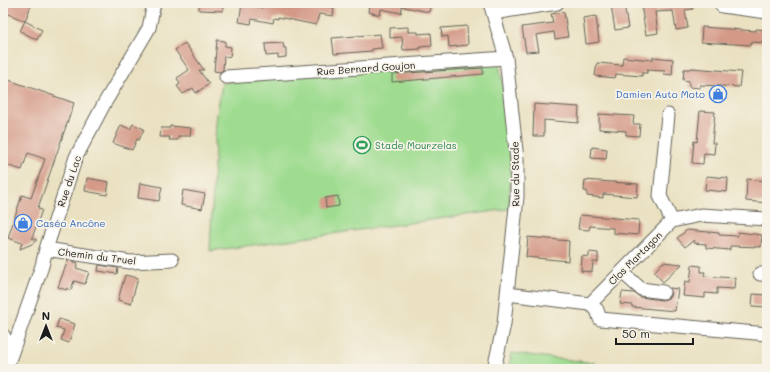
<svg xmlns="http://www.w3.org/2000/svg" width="770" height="372" font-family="Mali,sans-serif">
	<rect width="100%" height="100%" fill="#f7f3e8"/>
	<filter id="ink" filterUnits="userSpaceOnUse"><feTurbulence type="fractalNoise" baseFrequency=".025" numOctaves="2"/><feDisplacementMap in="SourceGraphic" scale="8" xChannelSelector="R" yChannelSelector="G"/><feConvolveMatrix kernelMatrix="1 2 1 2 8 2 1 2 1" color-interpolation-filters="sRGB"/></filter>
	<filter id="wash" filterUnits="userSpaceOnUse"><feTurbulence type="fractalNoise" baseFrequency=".012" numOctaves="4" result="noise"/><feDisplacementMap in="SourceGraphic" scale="16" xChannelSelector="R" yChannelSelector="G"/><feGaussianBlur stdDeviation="0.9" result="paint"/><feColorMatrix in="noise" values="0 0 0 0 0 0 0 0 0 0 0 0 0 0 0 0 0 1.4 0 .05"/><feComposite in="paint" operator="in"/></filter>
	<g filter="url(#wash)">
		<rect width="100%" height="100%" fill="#eae1c1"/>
		<path fill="#9fdc90" stroke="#5e7c56" d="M 497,55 L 502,78 L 511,165 L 509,209 L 210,251 L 216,121 L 222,83 Z
			M 511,353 L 595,363 L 595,369 L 509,369 Z"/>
		<g id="blocks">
			<path fill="#d49987" d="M 3,3 L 32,3 L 25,21 L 3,12 Z
				M 199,3 L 223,3 L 223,11 L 199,10 Z
				M 263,3 L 290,8 L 291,3 L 330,3 L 329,7 L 334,8 L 333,16 L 319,14 L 316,25 L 278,17 L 278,19 L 274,18 L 273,23 L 252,19 L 251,24 L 239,22 L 242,4 L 262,8 Z
				M 369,3 L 403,3 L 401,13 L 381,9 L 380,15 L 368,12 Z
				M 405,3 L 431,3 L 429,12 L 404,7 Z
				M 653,3 L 693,3 L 693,9 L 685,10 L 688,28 L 676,30 L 673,11 L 655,12 L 658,33 L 646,35 L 641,5 Z
				M 624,4 L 628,28 L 615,30 L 611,5 Z
				M 564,12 L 568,37 L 555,39 L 554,32 L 536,35 L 539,51 L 526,52 L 522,27 L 553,23 L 551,14 Z
				M 596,16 L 599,42 L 586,44 L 583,18 Z
				M 25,21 L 42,30 L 37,40 L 20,31 Z
				M 467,26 L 468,45 L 449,47 L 448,36 L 442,37 L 441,28 Z
				M 408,27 L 408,32 L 418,32 L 418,34 L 431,33 L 432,46 L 420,47 L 420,49 L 403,50 L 402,37 L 390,38 L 390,28 Z
				M 702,27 L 756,31 L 756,29 L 767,30 L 767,43 L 751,42 L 751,45 L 701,42 Z
				M 380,34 L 382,48 L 372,49 L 372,51 L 334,54 L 332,38 Z
				M 217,40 L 225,41 L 225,46 L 231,47 L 230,57 L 224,56 L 223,70 L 220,72 L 214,71 Z
				M 185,43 L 204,70 L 199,70 L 209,84 L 196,93 L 193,88 L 183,94 L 177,86 L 180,84 L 177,78 L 189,70 L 175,50 Z
				M 283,43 L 284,48 L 286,48 L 286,57 L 278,58 L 278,55 L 266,56 L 265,44 Z
				M 623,57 L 653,60 L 653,57 L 673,59 L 672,75 L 664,74 L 665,71 L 647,70 L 647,73 L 642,73 L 642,76 L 616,74 L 615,78 L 595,76 L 597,63 L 622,65 Z
				M 483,68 L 483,74 L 392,82 L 392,74 Z
				M 691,68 L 741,72 L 739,87 L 700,85 L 700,88 L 689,87 L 689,81 L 683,80 L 684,69 L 691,69 Z
				M 3,78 L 74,103 L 38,208 L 42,210 L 32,238 L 37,240 L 32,244 L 20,249 L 22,243 L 8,238 L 22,195 L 31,198 L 45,159 L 28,153 L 22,170 L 3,164 Z
				M 534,104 L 579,107 L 578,123 L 544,120 L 544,136 L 533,136 Z
				M 700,111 L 715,112 L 712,143 L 715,143 L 714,154 L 704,153 L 703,164 L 692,163 L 694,141 L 697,142 Z
				M 599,114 L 634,116 L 633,124 L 640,124 L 639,136 L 626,135 L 626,131 L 599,129 Z
				M 133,124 L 144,129 L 139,140 L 137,139 L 132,150 L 113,143 L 121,125 L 130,129 Z
				M 170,126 L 191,128 L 190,136 L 178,136 L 178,140 L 169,140 L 170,137 L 160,137 L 161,128 L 170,128 Z
				M 592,147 L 607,149 L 606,159 L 591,158 Z
				M 706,176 L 728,178 L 727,192 L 705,190 Z
				M 87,178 L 109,182 L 107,195 L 85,191 Z
				M 747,179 L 767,181 L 767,203 L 746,201 Z
				M 585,180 L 638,184 L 637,197 L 603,194 L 603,198 L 587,196 L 587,191 L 584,191 Z
				M 140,183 L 162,187 L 159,201 L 138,198 Z
				M 183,190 L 205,194 L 202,209 L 181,205 Z
				M 338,196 L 339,206 L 326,208 L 325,198 Z
				M 580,215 L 639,220 L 638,235 L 613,233 L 613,228 L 590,226 L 589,230 L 578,229 Z
				M 687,230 L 719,233 L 719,235 L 738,236 L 738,232 L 762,235 L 761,247 L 730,246 L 730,250 L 706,248 L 706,244 L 694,243 L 694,240 L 685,247 L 677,238 Z
				M 528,237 L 569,241 L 568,261 L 526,257 Z
				M 589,252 L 598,253 L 598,262 L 593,262 L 592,272 L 581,271 L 582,256 L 589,257 Z
				M 68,260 L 78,263 L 76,268 L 89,272 L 85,284 L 74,281 L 71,290 L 67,288 L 66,290 L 58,287 Z
				M 663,262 L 682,264 L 663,282 L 654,272 Z
				M 99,265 L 118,268 L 117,274 L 98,271 Z
				M 692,265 L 701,266 L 701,272 L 705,272 L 704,276 L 735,278 L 734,289 L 717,288 L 717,294 L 705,293 L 705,298 L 683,296 L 685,281 L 690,282 Z
				M 125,275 L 138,278 L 131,304 L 118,300 Z
				M 670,288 L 678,289 L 675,311 L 632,307 L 632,305 L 620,304 L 622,292 L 634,293 L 640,297 L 662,300 L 666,299 L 670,297 L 671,293 Z
				M 753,294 L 767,295 L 767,307 L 752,306 Z
				M 59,319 L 75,324 L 69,343 L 61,340 L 64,330 L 56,328 Z"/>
		</g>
	</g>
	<g filter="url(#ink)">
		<use href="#blocks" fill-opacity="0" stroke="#646156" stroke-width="1"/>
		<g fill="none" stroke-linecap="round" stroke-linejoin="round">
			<defs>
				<path id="minor" d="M 490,3 L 506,58 L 517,160 L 517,197 L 504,324 L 494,369
					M 722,6 L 767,12
					M 493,13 L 557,3
					M 226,77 L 506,58
					M 668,115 L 660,196 L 672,221
					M 46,249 L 130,262 L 172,260
					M 622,272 L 641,289 L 663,292
					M 760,274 L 767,274
					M 507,294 L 590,304 L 672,221 L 701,215 L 767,219
					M 590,304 L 597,310 L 600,319 L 767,334
					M 3,335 L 6,341 L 14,346
					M 6,369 L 42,266 L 46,249 L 76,157 L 104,104 L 149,28 L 154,3"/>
			</defs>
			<use href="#minor" stroke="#646156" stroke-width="15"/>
			<use href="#minor" stroke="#fff" stroke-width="13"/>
		</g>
	</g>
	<defs>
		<symbol id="shop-ring" viewBox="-11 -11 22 22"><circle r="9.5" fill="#f7f3e8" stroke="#3f7fe0" stroke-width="1.5"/><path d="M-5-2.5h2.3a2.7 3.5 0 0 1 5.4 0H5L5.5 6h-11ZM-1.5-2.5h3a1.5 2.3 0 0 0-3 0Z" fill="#3f7fe0"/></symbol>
		<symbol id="stadium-ring" viewBox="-11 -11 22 22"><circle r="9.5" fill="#f7f3e8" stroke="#2e9e5b" stroke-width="1.5"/><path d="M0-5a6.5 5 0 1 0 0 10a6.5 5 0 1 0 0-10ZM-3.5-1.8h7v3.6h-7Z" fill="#2e9e5b"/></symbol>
	</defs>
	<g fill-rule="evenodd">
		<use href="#shop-ring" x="708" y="84" width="20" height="20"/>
		<use href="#stadium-ring" x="352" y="135" width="20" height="20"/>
		<use href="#shop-ring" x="13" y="213" width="20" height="20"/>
	</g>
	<g text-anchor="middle" stroke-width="3.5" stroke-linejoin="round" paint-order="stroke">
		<g font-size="10" fill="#1c1c1c" stroke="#f7f3e8">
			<text transform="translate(366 68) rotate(-4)" y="4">Rue Bernard Goujon</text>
			<text transform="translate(515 174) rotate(-91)" y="4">Rue du Stade</text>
			<text transform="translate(69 181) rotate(-71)" y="4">Rue du Lac</text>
			<text transform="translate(97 256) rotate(7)" y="4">Chemin du Truel</text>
			<text transform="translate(635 258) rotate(-45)" y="4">Clos Martagon</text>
		</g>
		<g font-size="10" fill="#366cbe" stroke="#f7f3e8" text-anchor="end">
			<text x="705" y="98">Damien Auto Moto</text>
			<text x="36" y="227" text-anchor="start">Caséo Ancône</text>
		</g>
		<g font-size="10" fill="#27864d" stroke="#f7f3e8" text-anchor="start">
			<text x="375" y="149">Stade Mourzelas</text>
		</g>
	</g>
	<rect width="770" height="372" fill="none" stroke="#f7f3e8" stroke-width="16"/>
	<g transform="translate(46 326)" stroke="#f7f3e8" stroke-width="3" paint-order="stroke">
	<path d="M0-3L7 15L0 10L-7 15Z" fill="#1c1c1c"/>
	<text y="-6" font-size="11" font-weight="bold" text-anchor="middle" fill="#1c1c1c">N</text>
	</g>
	<path d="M616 338v6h77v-6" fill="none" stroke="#1c1c1c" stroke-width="2"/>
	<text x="622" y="338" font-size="12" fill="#1c1c1c" stroke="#f7f3e8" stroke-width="3" paint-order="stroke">50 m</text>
</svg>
